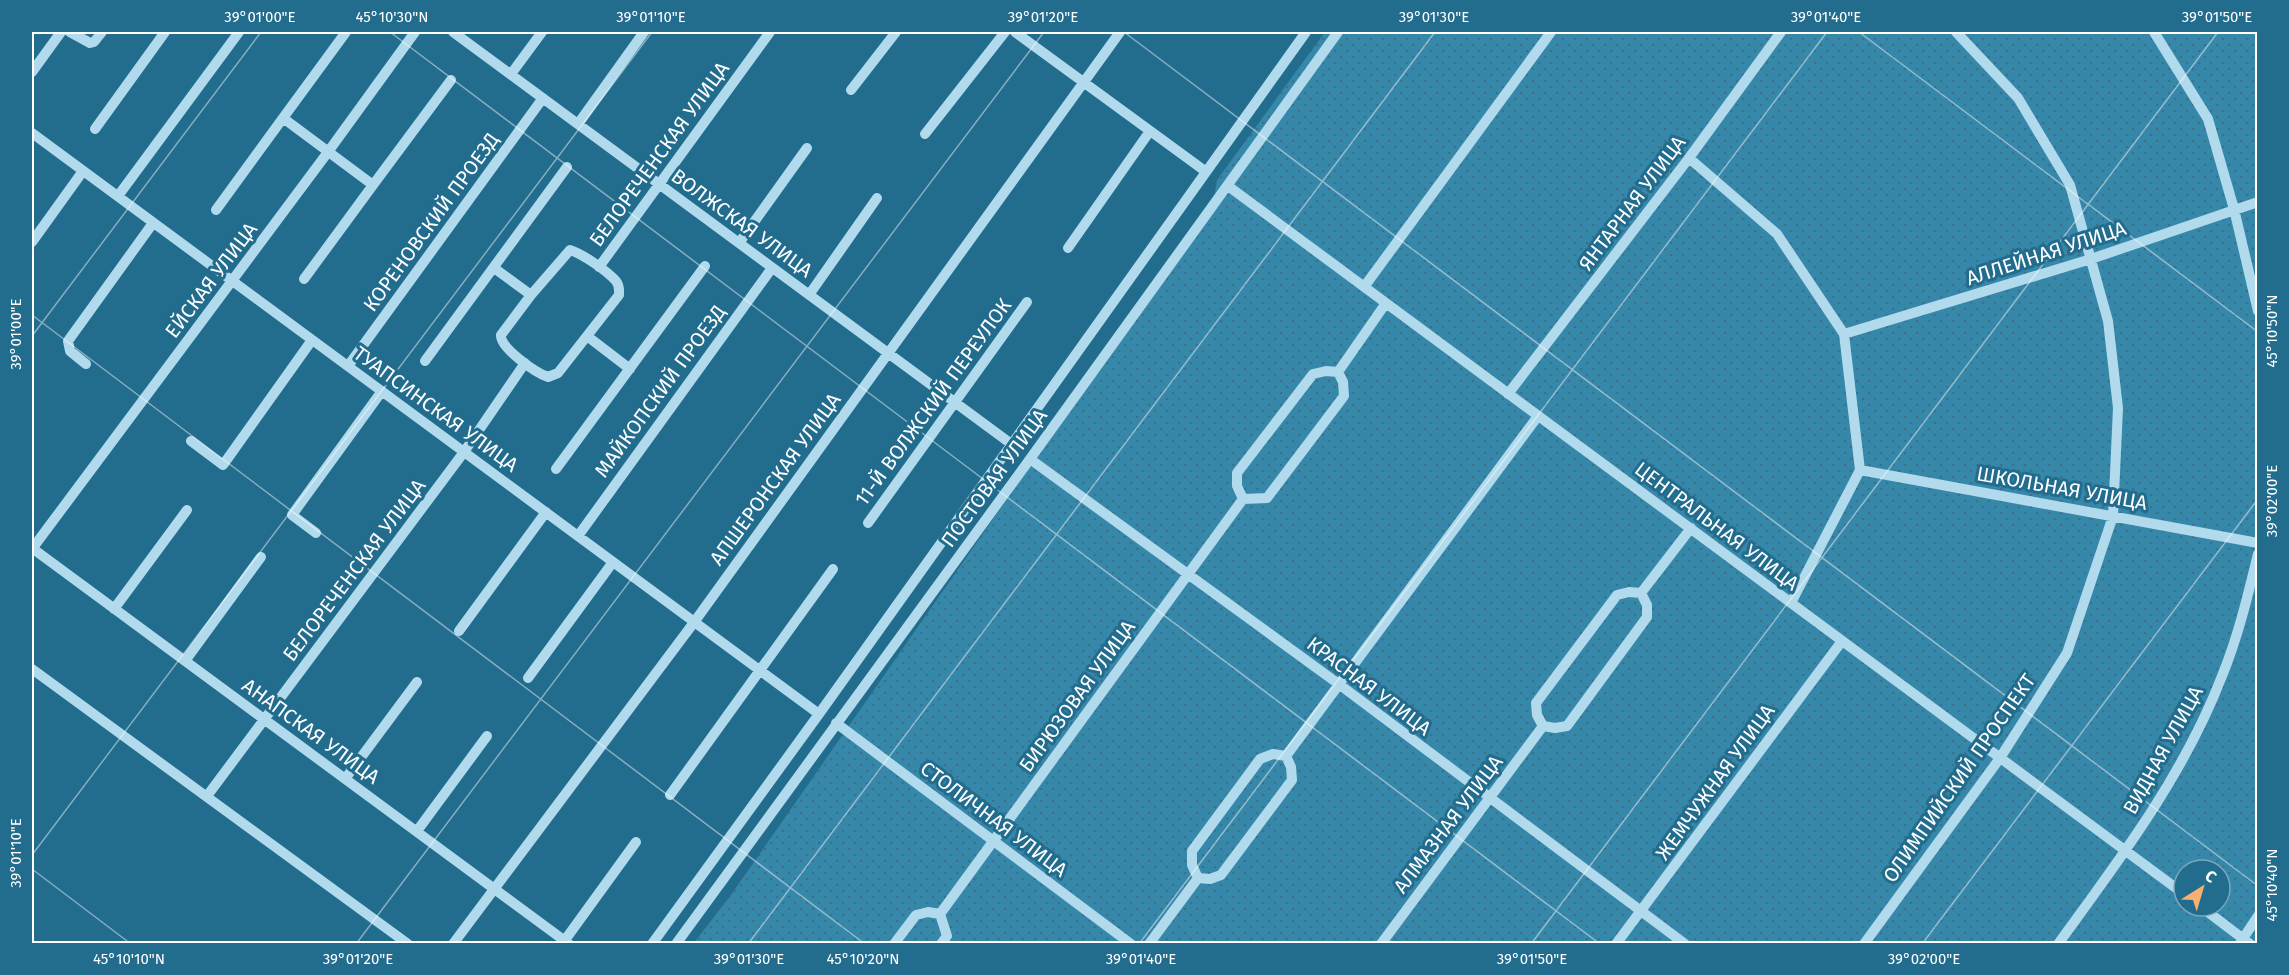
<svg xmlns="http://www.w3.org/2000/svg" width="2289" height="975" font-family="'Fira Sans',sans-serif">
	<defs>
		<pattern id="grass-dots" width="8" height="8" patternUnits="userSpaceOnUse" patternTransform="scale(1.5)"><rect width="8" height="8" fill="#3688ab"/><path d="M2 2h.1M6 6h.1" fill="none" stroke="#3f7085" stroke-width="1.8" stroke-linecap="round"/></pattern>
	</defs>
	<rect width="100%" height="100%" fill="#226c8e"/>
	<path fill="url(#grass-dots)" fill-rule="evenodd" d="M 1325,32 L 2257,32 L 2257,943 L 693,944 L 731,895 L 991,522 L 1212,212 L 1217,180 ZM 2184,870 L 2220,870 L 2220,906 L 2184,906 Z"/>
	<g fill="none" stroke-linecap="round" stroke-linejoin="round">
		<path stroke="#b1daec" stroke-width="10" d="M 70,32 L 90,43 L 94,42 L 102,32
			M 453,32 L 1010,443
			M 1015,32 L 1205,171
			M 2154,32 L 2208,119 L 2234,209 L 2258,311
			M 32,72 L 61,32
			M 511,74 L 542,32
			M 851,90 L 896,32
			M 283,118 L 346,32
			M 578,124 L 644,32
			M 95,129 L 165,32
			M 32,133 L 819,714
			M 925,134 L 1005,32
			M 1689,158 L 1777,234 L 1844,334 L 1860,470 L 1791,603
			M 1228,186 L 2184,894
			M 118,196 L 239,32
			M 216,210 L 283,118 L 373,185 L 451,80
			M 32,242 L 83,171
			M 739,243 L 807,148
			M 1068,248 L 1150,131
			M 570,250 C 583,254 607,271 616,281 C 620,286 619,290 619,295 L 558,373 L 548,377 C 536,373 500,348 501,335 L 531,295 Z
			M 599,267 L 770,32
			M 494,268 L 531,295
			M 304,279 L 373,185
			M 1364,287 L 1551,32
			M 809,295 L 877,198
			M 1844,334 L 2091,259 L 2258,202
			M 587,336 L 630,369
			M 425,361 L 567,167
			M 86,364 L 70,351 L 68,341 L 153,223
			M 348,366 L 543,98
			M 1508,394 L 1689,158 L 1781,32
			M 191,441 L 223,465 L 312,340
			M 1030,459 L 1340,685 L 1685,944
			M 556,469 L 705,266
			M 1860,470 L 2258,543
			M 1243,499 L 1267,498 L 1344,396 L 1343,382 L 1338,372
			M 868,523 L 1027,302
			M 316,533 L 292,515 L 382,391
			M 578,536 L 772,268
			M 32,548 L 569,944
			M 32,549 L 328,152 L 415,32
			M 114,609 L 187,510
			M 459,631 L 546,512
			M 185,661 L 261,557
			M 32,669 L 408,944
			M 528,678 L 613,562
			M 836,723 L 1131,944
			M 1543,726 L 1537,715 L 1536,703 L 1617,595 L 1629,592 L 1641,593
			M 345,779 L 417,682
			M 670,795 L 833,569
			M 207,796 L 464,452 L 525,363
			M 417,831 L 487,736
			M 1198,878 L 1210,879 L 1221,875 L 1292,780 L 1291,767 L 1286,756
			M 2200,906 L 2250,944
			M 565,940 L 636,842
			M 2240,943 L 2258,916
			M 453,944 L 695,621 L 1120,32
			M 652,944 L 819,714 L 1306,32
			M 676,944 L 1030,459 L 1338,32
			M 894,944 L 916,915 L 928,912 L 940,914
			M 941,944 L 947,936 L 940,914 L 1243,499 L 1237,486 L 1237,473 L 1313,374 L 1326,371 L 1338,372 L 1386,303
			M 1149,944 L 1198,878 L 1192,865 L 1192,851 L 1260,759 L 1273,754 L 1286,756 L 1538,416
			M 1381,944 L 1543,726 L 1555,728 L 1567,726 L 1647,617 L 1647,605 L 1641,593 L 1691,528
			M 1616,944 L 1842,641
			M 1864,944 L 2000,758 L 2067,653 L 2113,516 L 2118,408 L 2108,321 L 2070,185 L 2018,98 L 1956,32
			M 2058,944 C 2120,859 2184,775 2222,676 C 2238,637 2248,595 2258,554"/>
	</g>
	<path fill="none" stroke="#fff" stroke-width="1.5" stroke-opacity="0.45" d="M 390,32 L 1600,944M 1124,32 L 2258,886M 1859,32 L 2258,332M 32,315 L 865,944M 32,336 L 261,32M 32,855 L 652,32M 32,869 L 131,944M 356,944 L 1044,32M 748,944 L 1435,32M 1139,944 L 1827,32M 1531,944 L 2218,32M 1922,944 L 2258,499"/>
	<g text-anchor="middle" stroke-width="6" stroke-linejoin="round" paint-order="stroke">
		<g font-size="20" fill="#fff" stroke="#226c8e">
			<text transform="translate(659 154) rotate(-54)" y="7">БЕЛОРЕЧЕНСКАЯ УЛИЦА</text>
			<text transform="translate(1632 203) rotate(-53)" y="7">ЯНТАРНАЯ УЛИЦА</text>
			<text transform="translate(431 222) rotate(-54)" y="7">КОРЕНОВСКИЙ ПРОЕЗД</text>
			<text transform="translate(742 223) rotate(36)" y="7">ВОЛЖСКАЯ УЛИЦА</text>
			<text transform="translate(2046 253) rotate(-18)" y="7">АЛЛЕЙНАЯ УЛИЦА</text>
			<text transform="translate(211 280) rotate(-53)" y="7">ЕЙСКАЯ УЛИЦА</text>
			<text transform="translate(660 391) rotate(-54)" y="7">МАЙКОПСКИЙ ПРОЕЗД</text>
			<text transform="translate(933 402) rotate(-54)" y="7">11-Й ВОЛЖСКИЙ ПЕРЕУЛОК</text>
			<text transform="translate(436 409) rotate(36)" y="7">ТУАПСИНСКАЯ УЛИЦА</text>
			<text transform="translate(994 478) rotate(-54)" y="7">ПОСТОВАЯ УЛИЦА</text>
			<text transform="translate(775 479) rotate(-54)" y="7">АПШЕРОНСКАЯ УЛИЦА</text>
			<text transform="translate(2062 488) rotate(10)" y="7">ШКОЛЬНАЯ УЛИЦА</text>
			<text transform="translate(1717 526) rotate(37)" y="7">ЦЕНТРАЛЬНАЯ УЛИЦА</text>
			<text transform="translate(354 570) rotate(-53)" y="7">БЕЛОРЕЧЕНСКАЯ УЛИЦА</text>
			<text transform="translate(1369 686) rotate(37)" y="7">КРАСНАЯ УЛИЦА</text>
			<text transform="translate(1077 696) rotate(-54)" y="7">БИРЮЗОВАЯ УЛИЦА</text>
			<text transform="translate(311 731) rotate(36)" y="7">АНАПСКАЯ УЛИЦА</text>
			<text transform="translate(2163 750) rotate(-61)" y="7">ВИДНАЯ УЛИЦА</text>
			<text transform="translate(1959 778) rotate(-55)" y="7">ОЛИМПИЙСКИЙ ПРОСПЕКТ</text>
			<text transform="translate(1715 782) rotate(-54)" y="7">ЖЕМЧУЖНАЯ УЛИЦА</text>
			<text transform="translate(994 819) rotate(37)" y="7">СТОЛИЧНАЯ УЛИЦА</text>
			<text transform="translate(1448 824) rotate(-53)" y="7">АЛМАЗНАЯ УЛИЦА</text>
		</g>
	</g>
	<rect width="2289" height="975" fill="none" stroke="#226c8e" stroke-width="66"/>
	<g transform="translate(2202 888) rotate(37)"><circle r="28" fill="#226c8e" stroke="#7aa7bb" stroke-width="1.5"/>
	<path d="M0-4.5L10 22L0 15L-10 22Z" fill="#f7b073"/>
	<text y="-9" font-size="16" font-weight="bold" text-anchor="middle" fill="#ffffff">С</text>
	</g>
	<rect x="33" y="33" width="2223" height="909" fill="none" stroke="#fff" stroke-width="2"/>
	<g font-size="15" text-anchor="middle" fill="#fff">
		<text x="260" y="22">39°01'00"E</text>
		<text x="392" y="22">45°10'30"N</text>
		<text x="651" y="22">39°01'10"E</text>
		<text x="1043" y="22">39°01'20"E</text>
		<text x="1434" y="22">39°01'30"E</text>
		<text x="1826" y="22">39°01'40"E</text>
		<text x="2217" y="22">39°01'50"E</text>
		<text transform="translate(2272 331) rotate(-90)" y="5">45°10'50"N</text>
		<text transform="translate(16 334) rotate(-90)" y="5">39°01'00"E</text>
		<text transform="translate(2272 501) rotate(-90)" y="5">39°02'00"E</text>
		<text transform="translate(16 853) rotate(-90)" y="5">39°01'10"E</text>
		<text transform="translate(2272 885) rotate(-90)" y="5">45°10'40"N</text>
		<text x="129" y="964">45°10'10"N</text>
		<text x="358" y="964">39°01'20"E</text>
		<text x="749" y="964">39°01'30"E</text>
		<text x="863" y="964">45°10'20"N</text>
		<text x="1141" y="964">39°01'40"E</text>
		<text x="1532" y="964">39°01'50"E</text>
		<text x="1924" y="964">39°02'00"E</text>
	</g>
</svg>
